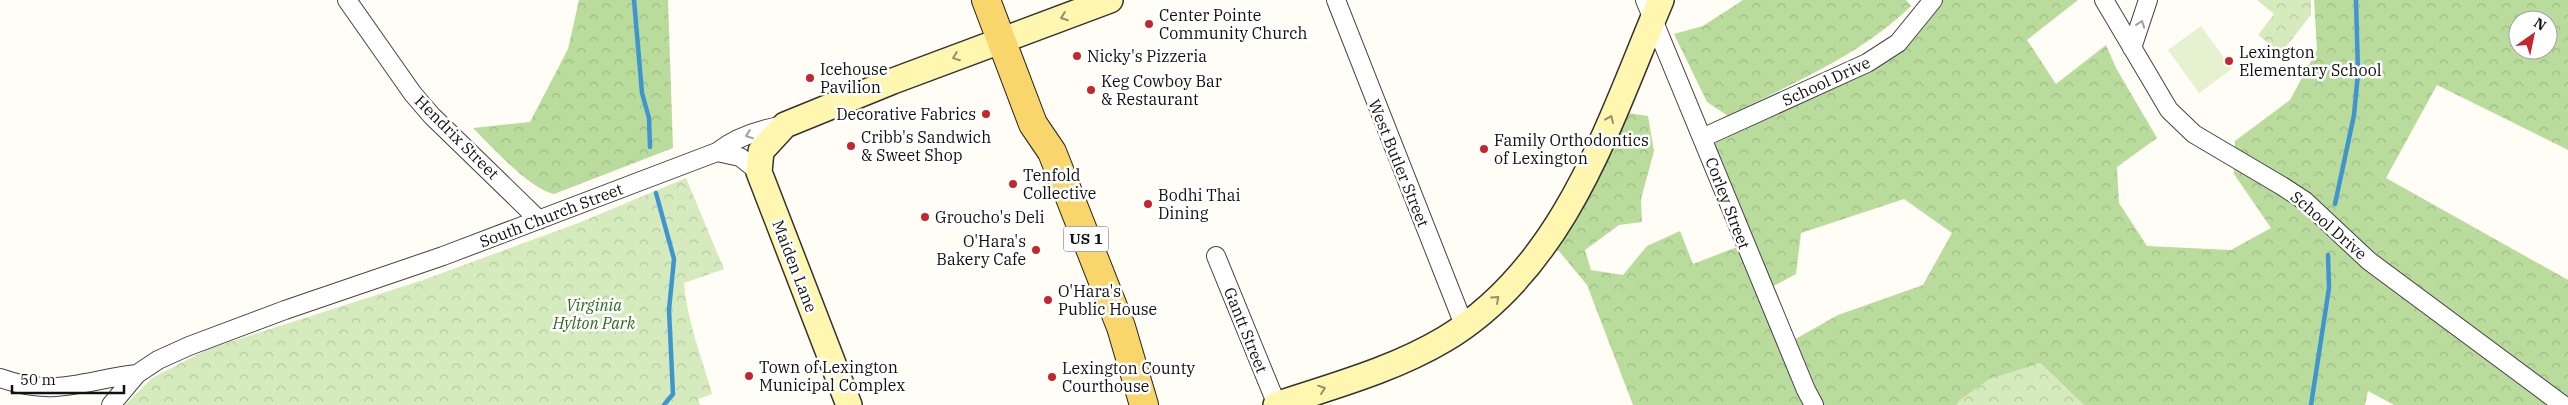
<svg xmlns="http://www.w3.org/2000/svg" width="2568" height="405" font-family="'IBM Plex Serif',serif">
	<defs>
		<pattern id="forest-crowns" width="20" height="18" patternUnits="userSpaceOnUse" patternTransform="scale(1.25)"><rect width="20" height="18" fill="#b9dc9c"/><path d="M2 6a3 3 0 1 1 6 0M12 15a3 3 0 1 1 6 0" fill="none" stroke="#9ebc85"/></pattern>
		<pattern id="park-crowns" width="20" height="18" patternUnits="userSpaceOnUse" patternTransform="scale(1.25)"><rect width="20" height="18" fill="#d5ebbd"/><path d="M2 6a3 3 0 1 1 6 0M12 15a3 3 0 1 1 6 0" fill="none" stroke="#b6c8a1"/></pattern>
	</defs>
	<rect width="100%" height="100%" fill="#fffdf5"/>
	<path fill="url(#forest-crowns)" fill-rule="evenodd" d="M 579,0 L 668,0 L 673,148 L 554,194 C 530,189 491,146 473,128 L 530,122 L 568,49 Z
		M 1743,0 L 1906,0 L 1911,6 C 1860,56 1790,84 1728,116 L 1707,102 L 1674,34 L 1703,26 Z
		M 1938,0 L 2078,0 L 2027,40 L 2056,84 L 2106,45 L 2116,68 L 2157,138 L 2117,167 L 2119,203 L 2147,246 L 2231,250 L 2271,228 L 2234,174 L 2235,141 L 2290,100 L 2317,50 L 2314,0 L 2568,0 L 2568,150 L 2437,85 L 2386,178 L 2568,280 L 2568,405 L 2394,405 L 2368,391 L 2365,405 L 2084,405 L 2040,363 L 1960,400 L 1957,405 L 1817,405 L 1790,342 L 1838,315 L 1923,285 L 1952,233 L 1904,199 L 1801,233 L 1796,274 L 1768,289 L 1711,145 L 1872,70 ZM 2518,20 L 2548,20 L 2548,50 L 2518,50 Z
		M 1614,111 L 1648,116 L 1654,151 L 1641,199 L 1642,222 L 1619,225 L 1585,250 L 1591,270 L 1623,275 L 1647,246 L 1680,231 L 1693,264 L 1737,247 L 1811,405 L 1633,405 L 1587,285 L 1559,251 L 1543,246 Z"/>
	<path fill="url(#park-crowns)" d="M 2257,0 L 2311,0 L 2311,15 L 2281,53 L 2258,35 L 2274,14 Z
		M 686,178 L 724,269 L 684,283 C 687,322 702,357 712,394 L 698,399 L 700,405 L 125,405 L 152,378 L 208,349 L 423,280 L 581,222 Z
		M 2040,363 L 2084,405 L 1957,405 L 1960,400 L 1989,379 Z"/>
	<path fill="#e6f2cf" d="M 2201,26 L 2232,69 L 2199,93 L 2168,50 Z"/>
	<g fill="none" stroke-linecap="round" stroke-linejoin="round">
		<path stroke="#3f96cf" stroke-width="4.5" d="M 634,0 L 642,93 L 649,118 L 650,147
			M 656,193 L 674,259 L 669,310 L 673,394 L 664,405
			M 2335,204 L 2354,115 L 2358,73 L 2356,0
			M 2311,405 L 2329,288 L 2328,255"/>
		<defs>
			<path id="street" d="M 347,0 L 413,94 L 432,116 L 539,220
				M 1336,0 L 1464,325
				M 1645,0 L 1806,390 L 1814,405
				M 2104,0 L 2169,110 L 2194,134 L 2282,186 L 2305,201 L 2369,261 L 2563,405
				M 2132,48 L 2148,0
				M 1702,138 L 1867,63 L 1898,43 L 1933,0
				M 717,152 L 740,157 L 759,172
				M 1216,256 L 1277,405
				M 0,378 C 55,398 84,380 137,374
				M 111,405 L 137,374 L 158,360 L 189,346 L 285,310 L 443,256 L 717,152 C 736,137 761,129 785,125"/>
			<path id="secondary" d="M 849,405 L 759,172 L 761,151 L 785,125 L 893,81 L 1110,0
				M 1276,405 C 1333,386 1393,370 1445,339 C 1566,266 1609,122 1661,0"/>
			<path id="primary" d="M 986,0 L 1033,124 L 1052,152 L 1121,327 L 1144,405"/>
		</defs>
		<use href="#street" stroke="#444" stroke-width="20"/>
		<use href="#secondary" stroke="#333" stroke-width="28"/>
		<use href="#primary" stroke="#222" stroke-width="30"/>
		<use href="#street" stroke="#fff" stroke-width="18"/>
		<use href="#secondary" stroke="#fff6b0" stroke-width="25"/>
		<use href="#primary" stroke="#f9d66b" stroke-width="28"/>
	</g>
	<defs><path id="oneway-chevron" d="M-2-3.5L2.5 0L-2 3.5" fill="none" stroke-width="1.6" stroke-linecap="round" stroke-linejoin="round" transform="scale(1.25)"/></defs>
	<g stroke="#948f68">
		<use href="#oneway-chevron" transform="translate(1064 17) rotate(160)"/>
		<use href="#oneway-chevron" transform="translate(956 57) rotate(159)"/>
		<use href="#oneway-chevron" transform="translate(1610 119) rotate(-67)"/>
		<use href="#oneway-chevron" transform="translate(1496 299) rotate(-42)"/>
		<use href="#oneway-chevron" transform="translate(1322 389) rotate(-19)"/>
	</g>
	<g stroke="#a0a0a0">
		<use href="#oneway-chevron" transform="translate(2141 24) rotate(-70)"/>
		<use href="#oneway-chevron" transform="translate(749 135) rotate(159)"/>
	</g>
	<g fill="#c4262e" stroke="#fff" stroke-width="2">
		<circle cx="1149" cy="24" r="5"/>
		<circle cx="1077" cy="56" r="5"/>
		<circle cx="2229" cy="61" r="5"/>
		<circle cx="810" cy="78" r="5"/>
		<circle cx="1091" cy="90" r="5"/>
		<circle cx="986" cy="114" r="5"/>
		<circle cx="851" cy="146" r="5"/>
		<circle cx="1484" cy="149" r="5"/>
		<circle cx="1013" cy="184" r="5"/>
		<circle cx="1148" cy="204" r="5"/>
		<circle cx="925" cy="217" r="5"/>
		<circle cx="1036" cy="250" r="5"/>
		<circle cx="1048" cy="300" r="5"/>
		<circle cx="749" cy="376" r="5"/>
		<circle cx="1052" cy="377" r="5"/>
	</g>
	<g text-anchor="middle" stroke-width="5" stroke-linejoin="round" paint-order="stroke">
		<rect fill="#fff" stroke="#585858" stroke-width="1" x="1063.5" y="226.5" width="45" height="25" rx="4"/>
		<g font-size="15" font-weight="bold" fill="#111">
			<text x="1086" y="244">US 1</text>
		</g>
		<g font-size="16" fill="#111" stroke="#fff" text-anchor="start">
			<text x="1159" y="21">Center Pointe<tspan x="1159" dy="18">Community Church</tspan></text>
			<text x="2239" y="58">Lexington<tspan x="2239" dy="18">Elementary School</tspan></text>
			<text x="1087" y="62">Nicky's Pizzeria</text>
			<text x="820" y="75">Icehouse<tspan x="820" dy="18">Pavilion</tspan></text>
			<text x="1101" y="87">Keg Cowboy Bar<tspan x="1101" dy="18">&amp; Restaurant</tspan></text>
			<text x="976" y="120" text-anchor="end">Decorative Fabrics</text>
			<text x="861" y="143">Cribb's Sandwich<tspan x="861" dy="18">&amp; Sweet Shop</tspan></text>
			<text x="1494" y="146">Family Orthodontics<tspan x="1494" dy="18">of Lexington</tspan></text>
			<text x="1023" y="181">Tenfold<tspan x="1023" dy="18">Collective</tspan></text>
			<text x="1158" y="201">Bodhi Thai<tspan x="1158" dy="18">Dining</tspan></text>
			<text x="935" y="223">Groucho's Deli</text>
			<text x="1026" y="247" text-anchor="end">O'Hara's<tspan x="1026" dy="18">Bakery Cafe</tspan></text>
			<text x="1058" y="297">O'Hara's<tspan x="1058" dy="18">Public House</tspan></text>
			<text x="759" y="373">Town of Lexington<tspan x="759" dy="18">Municipal Complex</tspan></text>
			<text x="1062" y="374">Lexington County<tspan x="1062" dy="18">Courthouse</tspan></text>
		</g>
		<g font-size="16" fill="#111" stroke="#fff">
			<text transform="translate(1826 81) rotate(-25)" y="6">School Drive</text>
			<text transform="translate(457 137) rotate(45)" y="6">Hendrix Street</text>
			<text transform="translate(1399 163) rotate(68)" y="6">West Butler Street</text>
			<text transform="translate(1728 203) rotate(69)" y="6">Corley Street</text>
			<text transform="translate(551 215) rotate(-21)" y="6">South Church Street</text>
			<text transform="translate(2329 225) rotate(41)" y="6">School Drive</text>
			<text transform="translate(795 266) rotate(69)" y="6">Maiden Lane</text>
			<text transform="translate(1246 330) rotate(68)" y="6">Gantt Street</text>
		</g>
		<g font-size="16" font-style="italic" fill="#2f6b1f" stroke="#fff">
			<text x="594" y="311">Virginia<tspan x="594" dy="18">Hylton Park</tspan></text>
		</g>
	</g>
	<g transform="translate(2533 35) rotate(33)"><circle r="24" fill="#ffffff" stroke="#a0a0a0"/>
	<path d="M0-4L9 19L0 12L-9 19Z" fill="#c4262e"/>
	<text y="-8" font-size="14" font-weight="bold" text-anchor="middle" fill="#111111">N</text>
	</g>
	<path d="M12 385v8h112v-8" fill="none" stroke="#111111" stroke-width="2.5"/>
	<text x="20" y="385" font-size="15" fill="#111111" stroke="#ffffff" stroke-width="4" paint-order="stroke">50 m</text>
</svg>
